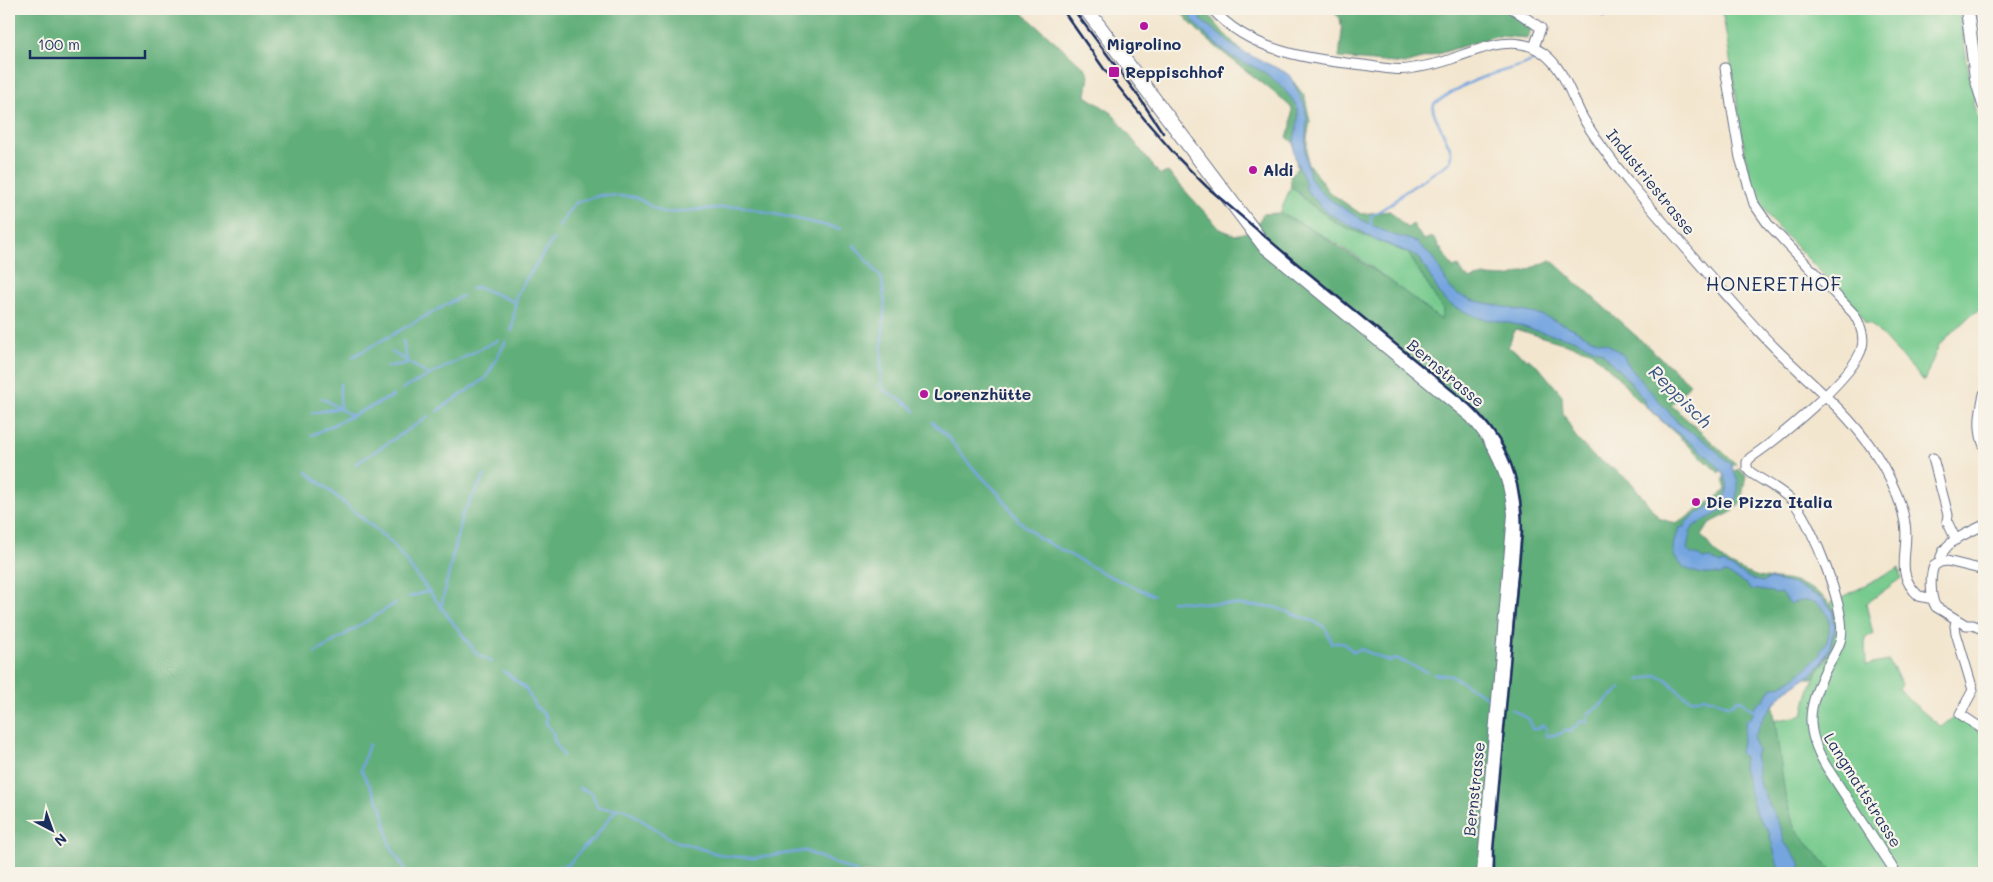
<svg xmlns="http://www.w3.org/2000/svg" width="1993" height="882" font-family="Mali,sans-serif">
	<rect width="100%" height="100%" fill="#f7f3e8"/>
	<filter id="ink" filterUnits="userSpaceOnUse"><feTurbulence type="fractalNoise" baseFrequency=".02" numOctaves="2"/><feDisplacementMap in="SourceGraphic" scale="10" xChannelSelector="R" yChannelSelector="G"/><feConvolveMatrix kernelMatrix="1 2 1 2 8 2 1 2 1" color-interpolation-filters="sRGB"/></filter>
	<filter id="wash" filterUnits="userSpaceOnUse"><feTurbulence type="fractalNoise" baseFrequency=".0096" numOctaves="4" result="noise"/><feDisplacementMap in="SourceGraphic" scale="20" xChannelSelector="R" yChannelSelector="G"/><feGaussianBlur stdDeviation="1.12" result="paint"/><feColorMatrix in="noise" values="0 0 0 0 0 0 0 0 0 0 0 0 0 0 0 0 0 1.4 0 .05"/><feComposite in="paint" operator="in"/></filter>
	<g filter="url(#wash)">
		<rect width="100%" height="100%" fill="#f3e6cf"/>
		<path fill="#77ca8e" stroke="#497c76" d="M 1722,9 L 1959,9 L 1968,68 L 1975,95 L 1973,104 L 1984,133 L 1984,308 L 1972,314 L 1939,345 L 1924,381 L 1871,324 L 1865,323 L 1858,310 L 1775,225 L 1761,204 L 1752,185 L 1746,159 Z
			M 1291,186 L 1310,204 L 1338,224 L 1408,253 L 1444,310 L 1442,321 C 1391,281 1339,240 1280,213 Z
			M 1899,568 L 1901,578 L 1866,604 L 1873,634 L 1865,638 L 1866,665 L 1889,661 L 1902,684 L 1899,688 L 1908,699 L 1941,727 L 1954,717 L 1984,734 L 1984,867 L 1976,873 L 1833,873 L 1794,827 L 1785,796 L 1774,721 L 1803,715 L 1807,697 L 1814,678 L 1827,658 L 1836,618 L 1831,603 Z"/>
		<path fill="#61ae79" stroke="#3e6e6c" d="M 9,9 L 1018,9 L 1085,68 L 1089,75 L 1086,96 L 1112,113 L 1160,175 L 1168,172 L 1220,229 L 1235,235 L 1254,230 L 1263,214 L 1280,213 L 1313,230 L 1389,280 L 1441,320 L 1443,310 L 1408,253 L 1338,224 L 1310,204 L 1291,186 L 1290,175 L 1297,168 L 1293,142 L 1287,137 L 1291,126 L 1292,108 C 1254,73 1210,49 1178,9 L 1204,9 L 1223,32 L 1245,54 L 1276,70 L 1293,81 L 1305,97 L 1310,121 L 1307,139 L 1307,162 L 1329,192 L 1361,214 L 1390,211 L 1407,228 L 1413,224 L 1423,240 L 1433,237 L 1453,268 L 1459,266 L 1462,273 L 1470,279 L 1485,276 L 1510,277 L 1551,260 L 1690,384 L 1671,405 L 1736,464 L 1719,473 L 1632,394 L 1616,375 L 1590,351 L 1515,329 L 1508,347 L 1537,365 L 1562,395 L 1563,413 L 1577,439 L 1595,458 L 1607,464 L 1631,482 L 1659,518 L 1676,524 L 1694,513 L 1726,490 L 1723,478 L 1738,469 L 1746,475 L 1741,502 L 1732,512 L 1710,523 L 1702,536 C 1708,543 1715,553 1722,559 C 1730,565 1744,572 1753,575 C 1765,580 1779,578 1791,581 C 1852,599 1841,634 1814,678 L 1793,678 L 1773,706 L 1785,796 L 1794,827 L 1833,873 L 9,873 Z
			M 1330,9 L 1508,9 L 1532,26 L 1528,38 L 1496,36 L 1405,64 L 1339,58 L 1342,31 L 1340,18 Z"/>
		<path fill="#75a5df" stroke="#486a9e" d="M 1185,9 L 1194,9 L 1202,21 L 1239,50 L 1285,72 L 1290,76 L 1304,104 L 1307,118 L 1305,153 L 1310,177 L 1320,191 L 1329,199 L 1364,221 L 1390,234 L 1417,242 L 1433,258 L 1450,288 L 1457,294 L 1471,300 L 1541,315 L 1572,328 L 1591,339 L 1606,343 L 1623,355 L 1631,369 L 1680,425 L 1704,440 L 1731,464 L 1738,482 L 1738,490 L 1734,504 L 1694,526 L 1690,532 L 1687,550 L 1691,554 L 1699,556 L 1703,559 L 1710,558 L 1720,564 L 1723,563 L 1751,579 L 1763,582 L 1770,579 L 1793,584 L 1822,598 L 1833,611 L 1833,622 L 1835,625 L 1830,647 L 1822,663 L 1811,675 L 1785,691 L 1765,714 L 1754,736 L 1754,742 L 1757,750 L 1755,756 C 1759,767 1757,775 1760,786 L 1781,829 L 1784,842 L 1800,862 L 1801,873 L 1783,873 L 1778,866 L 1769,832 L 1756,814 L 1743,768 L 1744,757 L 1740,753 L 1746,721 L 1752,716 L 1755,706 L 1765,699 L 1772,687 C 1783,690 1811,664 1820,655 C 1820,648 1826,645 1828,638 C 1832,624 1829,608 1814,602 C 1807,600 1798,600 1791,604 L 1781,593 L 1775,594 L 1772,592 L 1750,589 L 1746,584 L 1726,573 L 1719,575 C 1715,572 1710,575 1705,574 C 1686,572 1667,560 1675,539 C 1677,535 1678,532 1679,528 L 1684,527 L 1686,522 L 1697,514 L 1725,497 C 1740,471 1687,442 1671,428 C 1662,421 1653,412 1645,404 L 1644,400 L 1630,382 L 1602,352 L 1576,340 L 1533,330 L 1514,324 L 1480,318 L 1456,308 L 1443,299 L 1420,259 L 1410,253 L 1377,240 L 1326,212 L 1306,189 C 1306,176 1296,166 1294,153 C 1292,138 1300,123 1298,112 C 1297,100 1274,79 1264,72 C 1254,66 1242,63 1233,57 C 1217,47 1194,25 1185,9 Z"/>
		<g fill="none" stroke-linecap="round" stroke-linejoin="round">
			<path stroke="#75a5df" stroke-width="2.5" d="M 1604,17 L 1616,9
				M 559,226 L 575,203 L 601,195 L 635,197 L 663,213 L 739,206 L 841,229
				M 1371,227 L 1371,216 L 1394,202 L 1402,194 L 1450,162 L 1451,154 L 1450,148 L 1433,111 L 1434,104 C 1451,92 1470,81 1490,75 C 1507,69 1522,67 1538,58
				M 854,245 L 882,279 L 885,303 L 881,357 L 881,388 C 891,396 908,401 915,411
				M 472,289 L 478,287 L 515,302
				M 512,331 L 516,295 L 553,239
				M 403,341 L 407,361
				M 392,352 L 429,375
				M 352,357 L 462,296
				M 386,367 L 409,363
				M 402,389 L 498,340
				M 322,398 L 352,416
				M 437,411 L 486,378 L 506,341
				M 312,413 L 340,408 L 340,384
				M 932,422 L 948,437 L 969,464 L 998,493 L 1018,520 L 1039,538 L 1107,575 L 1153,595
				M 312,435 L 393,396
				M 356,464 L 429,416
				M 307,472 L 392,543 L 477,654 L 492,662
				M 409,597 L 429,591
				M 1172,601 L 1274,607 L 1313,621 L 1326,628 L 1331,643 L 1343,643 L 1354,652 L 1360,649 L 1389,661 L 1397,659 L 1427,672
				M 441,607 L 462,515 L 485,475
				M 315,653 L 396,603
				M 504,671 L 526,689 L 536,707 L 546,716 L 546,723 L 553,733 L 554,740 L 563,756
				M 1434,674 L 1452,676 L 1490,699
				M 1640,680 L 1656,675 C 1659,677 1664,678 1667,680 C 1679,690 1686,705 1704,697 C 1709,700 1714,699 1720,702 C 1730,706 1728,708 1738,700 L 1742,701 L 1755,712
				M 1511,709 L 1529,719 L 1532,729 L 1537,729 L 1543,725 L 1546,727 L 1546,736 L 1560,734 L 1565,730 L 1569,732 L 1582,721 L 1587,722 L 1588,713 C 1601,707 1609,697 1621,688
				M 369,744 L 361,770 L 382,808 L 390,845 L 407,873
				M 579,788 L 592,793 L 598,808 L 625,809 L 672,840 L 725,856 L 754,858 L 805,851 L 858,873
				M 528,873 L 568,865 L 582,849 L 594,839 L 617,808"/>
		</g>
	</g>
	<g filter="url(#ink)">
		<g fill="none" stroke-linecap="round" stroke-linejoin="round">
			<defs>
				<path id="street" d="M 1212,9 C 1251,52 1308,59 1363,65 C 1380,67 1397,72 1414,68 C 1427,66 1442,63 1454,58 C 1482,48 1515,33 1543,53 C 1564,68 1571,96 1583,118 C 1596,140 1612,161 1628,181 C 1655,213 1682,244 1709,275 C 1731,300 1752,325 1775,348 C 1813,386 1856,418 1883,466 C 1893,484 1902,503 1905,523 C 1910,551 1893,573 1919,596 L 1933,599
					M 1513,9 L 1541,28 L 1534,47
					M 1725,68 L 1740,158 L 1754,204 L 1768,224 L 1854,314 C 1860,324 1865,336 1862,347 C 1856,376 1776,440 1750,458 L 1747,462 L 1747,468 L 1750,472 C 1764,482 1783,490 1794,503 C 1812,524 1847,611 1841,638 C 1839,649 1831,659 1826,669 C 1808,706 1804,729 1826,766 L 1896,873
					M 1984,394 C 1980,412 1977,428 1984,446
					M 1933,458 L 1948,515 L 1947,521 L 1956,540
					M 1940,562 C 1941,542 1968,533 1984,525
					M 1984,570 L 1947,561 L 1940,562 L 1934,566 C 1930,575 1930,598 1936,607 L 1966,625 L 1973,625 L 1984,630
					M 1956,620 L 1955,626 L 1956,633 L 1973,690 L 1960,714 L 1984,730"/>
				<path id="secondary" d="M 1967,9 L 1976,78 L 1984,105"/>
				<path id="primary" d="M 1086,9 L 1264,245 L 1471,415 C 1498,443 1511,475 1515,514 L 1484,873"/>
			</defs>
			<use href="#street" stroke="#676f86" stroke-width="11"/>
			<use href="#secondary" stroke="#676f86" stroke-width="14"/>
			<use href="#primary" stroke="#676f86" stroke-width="16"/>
			<use href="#street" stroke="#fff" stroke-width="9"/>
			<use href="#secondary" stroke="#fff" stroke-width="12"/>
			<use href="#primary" stroke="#fff" stroke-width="14"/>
			<path stroke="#1b2f5e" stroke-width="2.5" d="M 1062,9 L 1104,69 L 1146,121 L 1179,159 L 1207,187 L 1295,262 L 1470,405 C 1509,442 1522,480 1522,533 L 1493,851 L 1493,873
				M 1073,9 L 1139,97 L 1163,133"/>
		</g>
	</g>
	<g fill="#b5179e" stroke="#f7f3e8" stroke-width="2">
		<circle cx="1144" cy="26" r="5"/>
		<rect x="1108" y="66" width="12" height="12" rx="2.5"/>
		<circle cx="1253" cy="170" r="5"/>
		<circle cx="924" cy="394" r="5"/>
		<circle cx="1696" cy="502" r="5"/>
	</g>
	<g text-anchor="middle" stroke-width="4.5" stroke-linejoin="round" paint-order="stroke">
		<g font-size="16" font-weight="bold" fill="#1b2f5e" stroke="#f7f3e8" text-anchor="start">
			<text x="1144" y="50" text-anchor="middle">Migrolino</text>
			<text x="1125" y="78">Reppischhof</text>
			<text x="1263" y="176">Aldi</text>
			<text x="934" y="400">Lorenzhütte</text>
			<text x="1706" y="508">Die Pizza Italia</text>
		</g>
		<g font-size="16" fill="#1b2f5e" stroke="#f7f3e8">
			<text transform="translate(1651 182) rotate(51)" y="6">Industriestrasse</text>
			<text transform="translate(1446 373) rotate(40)" y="6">Bernstrasse</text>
			<text transform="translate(1474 789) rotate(-84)" y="6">Bernstrasse</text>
			<text transform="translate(1863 790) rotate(58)" y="6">Langmattstrasse</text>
		</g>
		<g font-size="18" font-style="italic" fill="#365285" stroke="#f7f3e8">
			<text transform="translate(1680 397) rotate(45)" y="6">Reppisch</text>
		</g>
		<g font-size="19" letter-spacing="1" fill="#1b2f5e" stroke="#f7f3e8">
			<text x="1774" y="291">HONERETHOF</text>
		</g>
	</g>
	<rect width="1993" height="882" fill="none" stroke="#f7f3e8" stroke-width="30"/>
	<g transform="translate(52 830) rotate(139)" stroke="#f7f3e8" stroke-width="4" paint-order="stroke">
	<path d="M0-4L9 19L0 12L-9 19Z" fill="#1b2f5e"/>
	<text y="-8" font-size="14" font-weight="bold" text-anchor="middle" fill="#1b2f5e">N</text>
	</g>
	<path d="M30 50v8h115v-8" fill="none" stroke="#1b2f5e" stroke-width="2.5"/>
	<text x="38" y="50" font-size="15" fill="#1b2f5e" stroke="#f7f3e8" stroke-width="4" paint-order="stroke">100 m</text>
</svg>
